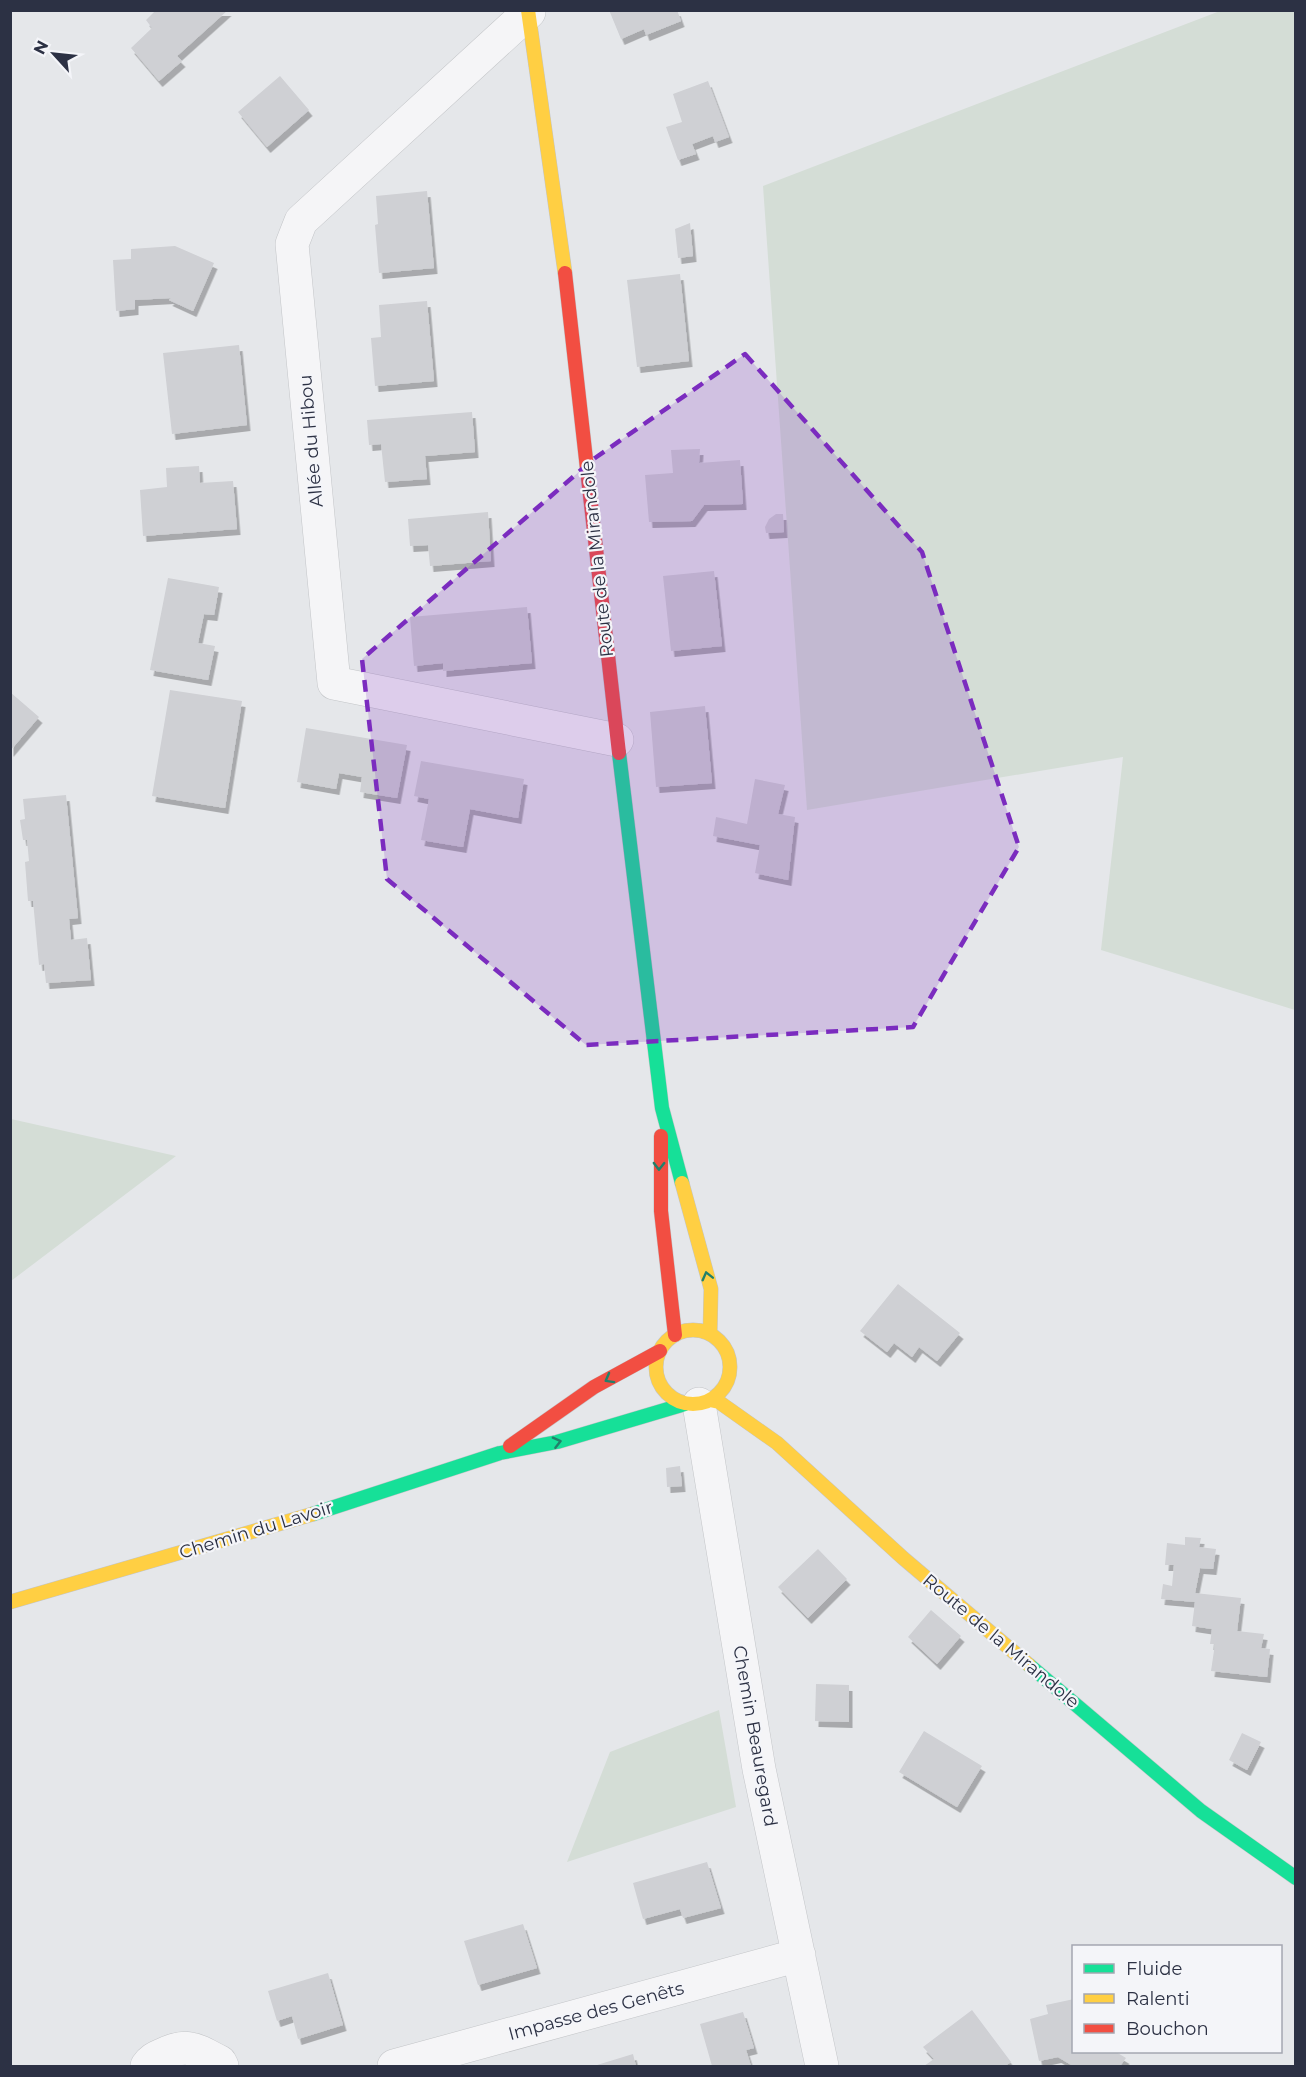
<svg xmlns="http://www.w3.org/2000/svg" width="1306" height="2077" font-family="Montserrat,sans-serif">
	<defs>
		<filter id="shadow"><feDropShadow dx="3.5" dy="6" stdDeviation="0" flood-color="#0004"/></filter>
	</defs>
	<rect width="100%" height="100%" fill="#e5e7ea"/>
	<path fill="#d4ddd6" d="M 1220,11 L 1295,11 L 1295,1010 L 1101,950 L 1123,757 L 807,810 L 763,186 Z
		M 11,1119 L 176,1156 L 11,1281 Z
		M 719,1710 L 736,1807 L 567,1862 L 610,1752 Z"/>
	<path fill="#cfd0d4" filter="url(#shadow)" d="M 156,10 L 228,10 L 177,56 L 182,61 L 159,81 L 131,48 L 152,28 L 146,20 Z
		M 609,10 L 677,10 L 681,21 L 646,35 L 644,29 L 621,39 Z
		M 280,76 L 309,110 L 267,147 L 238,112 Z
		M 708,81 L 729,137 L 715,142 L 713,136 L 692,144 L 696,154 L 678,160 L 666,127 L 682,122 L 673,94 Z
		M 427,191 L 434,268 L 379,273 L 375,225 L 378,224 L 376,196 Z
		M 690,223 L 693,256 L 678,258 L 675,229 Z
		M 175,246 L 214,263 L 193,311 L 169,300 L 171,298 L 135,300 L 135,309 L 116,311 L 113,260 L 131,259 L 131,249 Z
		M 680,274 L 689,361 L 637,367 L 627,280 Z
		M 427,301 L 434,381 L 375,386 L 371,338 L 381,337 L 379,305 Z
		M 239,345 L 247,425 L 172,434 L 163,353 Z
		M 472,412 L 475,452 L 425,456 L 427,479 L 385,482 L 381,444 L 369,445 L 367,420 Z
		M 700,449 L 699,463 L 740,460 L 743,504 L 704,505 L 692,521 L 649,522 L 645,475 L 673,473 L 671,450 Z
		M 199,466 L 200,483 L 233,481 L 237,529 L 143,536 L 140,490 L 167,487 L 166,468 Z
		M 488,512 L 491,561 L 430,566 L 428,545 L 410,546 L 408,519 Z
		M 776,514 L 783,514 L 784,532 L 766,533 L 765,527 L 769,519 Z
		M 714,571 L 722,646 L 671,651 L 663,576 Z
		M 168,578 L 219,587 L 214,615 L 204,614 L 198,643 L 215,646 L 208,680 L 150,670 Z
		M 527,607 L 532,663 L 443,671 L 443,663 L 414,666 L 410,617 Z
		M 170,690 L 242,701 L 225,808 L 152,796 Z
		M 10,692 L 39,717 L 10,751 Z
		M 705,706 L 712,783 L 656,787 L 650,712 Z
		M 306,728 L 407,745 L 397,798 L 360,792 L 362,777 L 339,773 L 336,789 L 297,782 Z
		M 421,761 L 524,779 L 518,818 L 470,809 L 463,847 L 421,840 L 429,799 L 414,796 Z
		M 755,779 L 785,785 L 778,814 L 795,817 L 788,880 L 755,873 L 760,845 L 713,836 L 716,817 L 747,824 Z
		M 66,795 L 78,918 L 69,919 L 71,940 L 87,938 L 91,980 L 46,983 L 44,964 L 39,965 L 33,901 L 28,901 L 25,862 L 29,861 L 27,840 L 23,840 L 20,820 L 25,819 L 23,799 Z
		M 898,1284 L 960,1333 L 937,1361 L 919,1347 L 912,1357 L 894,1343 L 887,1352 L 860,1331 Z
		M 680,1466 L 682,1486 L 667,1487 L 666,1468 Z
		M 1185,1537 L 1201,1538 L 1199,1547 L 1216,1549 L 1213,1569 L 1200,1568 L 1195,1593 L 1241,1598 L 1237,1631 L 1264,1634 L 1261,1648 L 1270,1649 L 1267,1677 L 1211,1671 L 1215,1644 L 1210,1644 L 1212,1629 L 1192,1626 L 1195,1602 L 1161,1599 L 1163,1584 L 1172,1586 L 1174,1565 L 1165,1565 L 1167,1543 L 1185,1545 Z
		M 818,1549 L 847,1579 L 808,1618 L 778,1587 Z
		M 931,1610 L 961,1636 L 937,1664 L 908,1637 Z
		M 816,1684 L 849,1685 L 849,1722 L 815,1721 Z
		M 924,1731 L 982,1766 L 957,1807 L 899,1772 Z
		M 1242,1733 L 1261,1742 L 1247,1770 L 1229,1760 Z
		M 707,1862 L 721,1908 L 683,1918 L 680,1909 L 643,1919 L 633,1883 Z
		M 523,1924 L 537,1968 L 478,1985 L 464,1941 Z
		M 328,1973 L 343,2025 L 298,2039 L 292,2016 L 277,2021 L 268,1991 Z
		M 1074,1999 L 1074,2052 L 1116,2052 L 1126,2058 L 1120,2066 L 1073,2066 L 1058,2057 L 1039,2061 L 1030,2019 L 1048,2014 L 1046,2005 Z
		M 972,2010 L 1011,2062 L 1005,2066 L 924,2066 L 934,2059 L 923,2047 Z
		M 743,2012 L 754,2048 L 746,2050 L 751,2066 L 712,2066 L 700,2024 Z
		M 633,2054 L 636,2066 L 598,2066 L 597,2065 Z"/>
	<g fill="none" stroke-linecap="round" stroke-linejoin="round">
		<defs>
			<path id="street" d="M 529,12 L 301,221 L 292,244 L 334,683 L 617,740
				M 699,1404 L 759,1769 L 822,2066
				M 147,2066 C 151,2060 155,2058 162,2055 C 188,2042 196,2050 220,2062 L 222,2066
				M 394,2066 L 799,1955"/>
			<path id="fast" d="M 619,753 L 662,1108 L 682,1183
				M 313,1514 L 500,1453 L 557,1442 L 685,1404
				M 1029,1665 L 1201,1811 L 1296,1878"/>
			<path id="slow" d="M 528,10 L 565,273
				M 682,1183 L 711,1289 L 710,1334
				M656 1367a37 37 0 1 1 74 0a37 37 0 1 1-74 0Z
				M 710,1400 L 719,1402 L 777,1443 L 903,1558 L 1029,1665
				M 10,1602 L 313,1514"/>
			<path id="jam" d="M 565,273 L 619,753
				M 661,1136 L 661,1211 L 675,1335
				M 510,1446 L 594,1387 L 660,1351"/>
		</defs>
		<use href="#street" stroke="#c3c5c8" stroke-width="34"/>
		<use href="#fast" stroke="#c3c5c8" stroke-width="15"/>
		<use href="#slow" stroke="#c3c5c8" stroke-width="15"/>
		<use href="#jam" stroke="#c3c5c8" stroke-width="15"/>
		<use href="#street" stroke="#f5f5f7" stroke-width="33"/>
		<use href="#fast" stroke="#16e098" stroke-width="14"/>
		<use href="#slow" stroke="#ffcf43" stroke-width="14"/>
		<use href="#jam" stroke="#f24e42" stroke-width="14"/>
	</g>
	<defs><path id="oneway-chevron" d="M-2-3.5L2.5 0L-2 3.5" fill="none" stroke-width="1.6" stroke-linecap="round" stroke-linejoin="round" transform="scale(1.5)"/></defs>
	<g stroke="#22806a">
		<use href="#oneway-chevron" transform="translate(659 1166) rotate(91)"/>
		<use href="#oneway-chevron" transform="translate(707 1276) rotate(-104)"/>
		<use href="#oneway-chevron" transform="translate(609 1379) rotate(151)"/>
		<use href="#oneway-chevron" transform="translate(557 1442) rotate(-14)"/>
	</g>
	<path fill="#7b2cbf" fill-opacity="0.2" stroke="#7b2cbf" stroke-width="4.5" stroke-dasharray="12 8" stroke-linejoin="round" d="M 745,354 L 922,552 L 1019,847 L 913,1027 L 586,1045 L 387,879 L 362,659 L 595,458 Z"/>
	<g text-anchor="middle" stroke-width="4.5" stroke-linejoin="round" paint-order="stroke">
		<g font-size="18" fill="#2c3144" stroke="#f4f5f9">
			<text transform="translate(311 441) rotate(-95)" y="6">Allée du Hibou</text>
			<text transform="translate(597 559) rotate(-96)" y="6">Route de la Mirandole</text>
			<text transform="translate(256 1530) rotate(-17)" y="6">Chemin du Lavoir</text>
			<text transform="translate(1001 1641) rotate(40)" y="6">Route de la Mirandole</text>
			<text transform="translate(755 1736) rotate(80)" y="6">Chemin Beauregard</text>
			<text transform="translate(596 2011) rotate(-15)" y="6">Impasse des Genêts</text>
		</g>
	</g>
	<rect width="1306" height="2077" fill="none" stroke="#2c3144" stroke-width="24"/>
	<rect x="1072" y="1945" width="210" height="108" fill="#f4f5f9" stroke="#a4a7b1" stroke-width="1.5"/>
	<rect x="1084" y="1964" width="30" height="9" fill="#16e098" stroke="#a4a7b1" stroke-width="1.5"/>
	<text x="1126" y="1975" font-size="18" fill="#2c3144">Fluide</text>
	<rect x="1084" y="1994" width="30" height="9" fill="#ffcf43" stroke="#a4a7b1" stroke-width="1.5"/>
	<text x="1126" y="2005" font-size="18" fill="#2c3144">Ralenti</text>
	<rect x="1084" y="2024" width="30" height="9" fill="#f24e42" stroke="#a4a7b1" stroke-width="1.5"/>
	<text x="1126" y="2035" font-size="18" fill="#2c3144">Bouchon</text>
	<g transform="translate(54 54) rotate(297)" stroke="#f4f5f9" stroke-width="4.5" paint-order="stroke">
	<path d="M0-4.5L10 22L0 15L-10 22Z" fill="#2c3144"/>
	<text y="-9" font-size="16" font-weight="bold" text-anchor="middle" fill="#2c3144">N</text>
	</g>
</svg>
